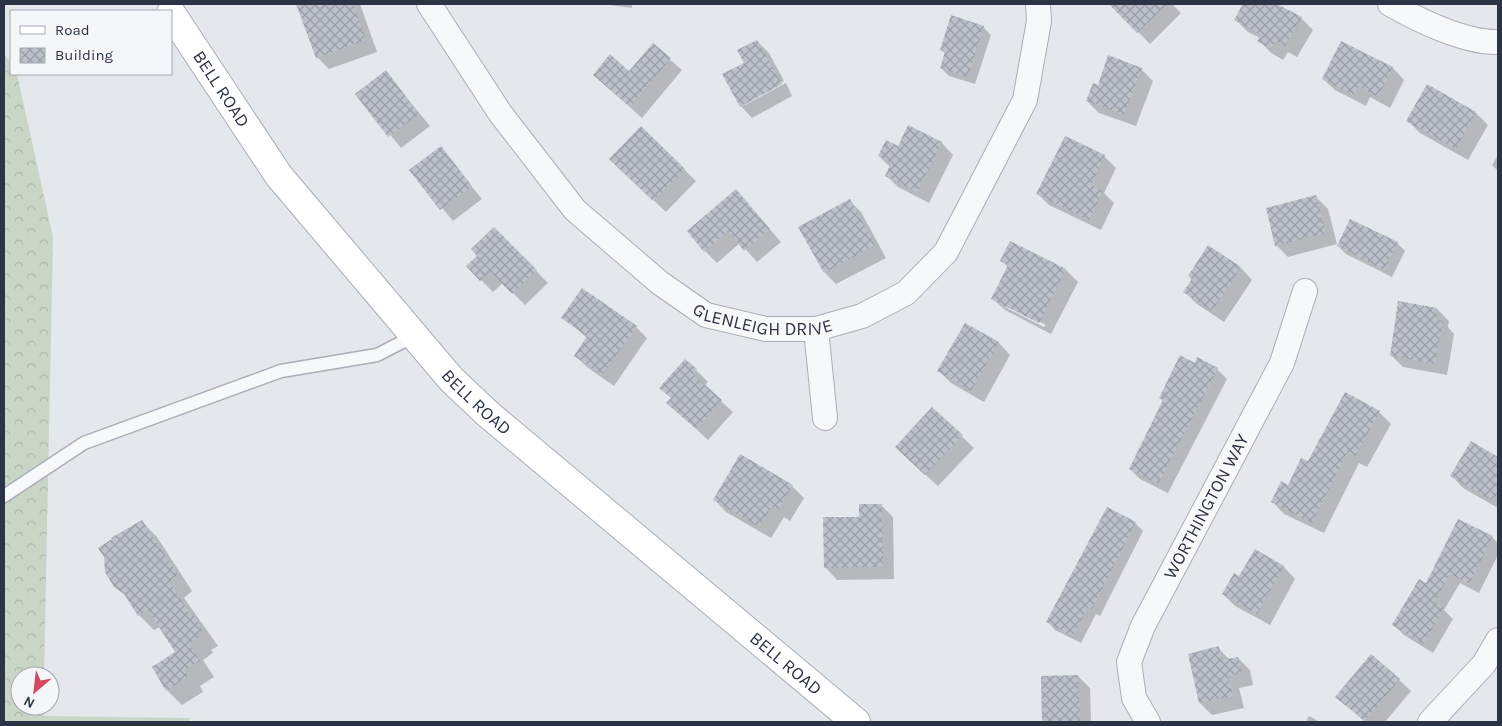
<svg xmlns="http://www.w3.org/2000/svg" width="1502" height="726" font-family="Karla,sans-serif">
	<defs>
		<pattern id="forest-crowns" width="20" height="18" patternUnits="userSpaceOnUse" patternTransform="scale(1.25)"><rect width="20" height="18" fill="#c9d6c5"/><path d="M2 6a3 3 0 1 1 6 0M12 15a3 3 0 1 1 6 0" fill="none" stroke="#adb8ab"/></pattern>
		<pattern id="building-cross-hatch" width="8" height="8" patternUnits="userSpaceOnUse" patternTransform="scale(1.25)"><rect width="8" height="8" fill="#bbc0ca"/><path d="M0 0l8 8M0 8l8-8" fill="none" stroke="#989da6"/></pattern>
	</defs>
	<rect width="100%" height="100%" fill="#e4e7ec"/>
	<path fill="url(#forest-crowns)" d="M 4,54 L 11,63 L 11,74 L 17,74 L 53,237 L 44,676 L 20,676 L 20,706 L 43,706 L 44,716 L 190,718 L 189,722 L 4,722 Z"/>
	<path fill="#0003" fill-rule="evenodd" d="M 303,4 L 360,4 L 377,52 L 329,69 L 317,57 L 298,5 Z
		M 602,4 L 632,4 L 632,8 Z
		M 1111,4 L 1172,4 L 1181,13 L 1150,44 Z
		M 1245,4 L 1275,4 L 1301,18 L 1313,30 L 1297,57 L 1288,52 L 1283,60 L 1270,52 L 1259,40 L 1260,38 L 1248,32 L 1236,20 Z
		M 983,27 L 991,35 L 975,84 L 949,76 L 941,68 L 946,54 L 941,50 Z
		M 757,41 L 769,53 L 784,81 L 743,104 L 743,106 L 786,83 L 792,96 L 752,118 L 741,106 L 746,64 Z
		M 1342,42 L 1393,68 L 1404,80 L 1390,108 L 1370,97 L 1366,106 L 1335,90 L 1323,79 Z
		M 653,45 L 682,70 L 642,118 L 594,75 L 630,73 Z
		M 1141,69 L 1153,81 L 1136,126 L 1099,113 L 1087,101 Z
		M 385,72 L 430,126 L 401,148 L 357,94 Z
		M 1427,86 L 1476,113 L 1488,125 L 1468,160 L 1420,133 L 1408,121 Z
		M 909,126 L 942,143 L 953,155 L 929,203 L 898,187 L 886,175 L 890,167 L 879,156 L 898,147 Z
		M 641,128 L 696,181 L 666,212 L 622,170 Z
		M 1065,137 L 1104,156 L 1116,168 L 1104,193 L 1114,203 L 1101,230 L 1049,205 L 1038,194 Z
		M 440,148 L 482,199 L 453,221 L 411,170 Z
		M 1498,155 L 1498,171 L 1492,165 Z
		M 1316,197 L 1328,209 L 1337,244 L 1288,257 L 1276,245 Z
		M 849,200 L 861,212 L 886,258 L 836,284 L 825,273 Z
		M 747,203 L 781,242 L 757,262 L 740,243 L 717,263 L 705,251 Z
		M 494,228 L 548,283 L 525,305 L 503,283 L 493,292 L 468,267 L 479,256 Z
		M 1011,243 L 1066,270 L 1078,282 L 1051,334 L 1005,310 L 993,299 L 1008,267 L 1002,261 ZM 1005,304 L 1046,325 L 1044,327 L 1005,307 Z
		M 1397,243 L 1405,251 L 1392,277 L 1346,254 L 1338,246 Z
		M 1208,247 L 1241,268 L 1252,280 L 1224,322 L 1197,304 L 1185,292 Z
		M 1437,309 L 1449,321 L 1448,327 L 1454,334 L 1447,375 L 1403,367 L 1391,355 Z
		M 563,317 L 636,327 L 647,338 L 614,386 L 587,367 L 575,355 L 587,338 Z
		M 966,324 L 999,343 L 1010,355 L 984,402 L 951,383 L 939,371 Z
		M 1195,364 L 1217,369 L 1227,379 L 1168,493 L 1140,479 L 1130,469 L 1164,402 L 1160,398 Z
		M 696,370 L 708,382 L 704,386 L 733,412 L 708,440 L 668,403 Z
		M 933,409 L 974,448 L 938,486 L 908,459 Z
		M 1379,412 L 1391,424 L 1367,467 L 1359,463 L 1324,533 L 1284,514 L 1273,502 L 1308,463 Z
		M 1471,442 L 1498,458 L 1498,508 L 1463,488 L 1452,476 Z
		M 792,486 L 804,498 L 790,521 L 784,517 L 771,538 L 726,512 L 715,500 Z
		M 881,505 L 893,517 L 894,579 L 837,580 L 826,568 Z
		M 142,522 L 157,537 L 192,591 L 184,598 L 218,646 L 211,650 L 213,653 L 203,660 L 214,677 L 200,686 L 203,692 L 182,705 L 167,690 L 177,653 L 160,627 L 154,630 L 139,615 Z
		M 1135,523 L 1143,531 L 1100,616 L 1096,614 L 1081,643 L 1055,630 L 1048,622 L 1071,575 L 1073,576 Z
		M 1492,537 L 1498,543 L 1498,555 L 1479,593 L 1460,583 L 1444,610 L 1453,619 L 1433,653 L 1404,635 L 1394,625 L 1427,585 Z
		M 1255,551 L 1284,567 L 1295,579 L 1270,625 L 1235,606 L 1223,594 L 1240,577 Z
		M 1218,648 L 1230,660 L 1238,658 L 1250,670 L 1253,685 L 1239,688 L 1244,708 L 1212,715 L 1200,703 L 1189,655 Z
		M 1078,676 L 1090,688 L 1091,722 L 1044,722 L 1042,678 Z
		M 1399,680 L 1411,691 L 1385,722 L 1365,722 L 1337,697 Z
		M 1309,716 L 1320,722 L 1306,722 Z"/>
	<path fill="url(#building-cross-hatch)" d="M 296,4 L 353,4 L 366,40 L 316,58 Z
		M 1109,4 L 1167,4 L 1137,33 Z
		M 1243,4 L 1277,4 L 1302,17 L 1285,46 L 1276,41 L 1271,49 L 1257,41 L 1261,35 L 1234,20 Z
		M 951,15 L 984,26 L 968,77 L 940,68 L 945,52 L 940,50 Z
		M 757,40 L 782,84 L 740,107 L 722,74 L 744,63 L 737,50 Z
		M 1341,41 L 1393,67 L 1378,97 L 1358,86 L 1354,95 L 1322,79 Z
		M 653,43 L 671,58 L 630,107 L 593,75 L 610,54 L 629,71 Z
		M 1108,55 L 1142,68 L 1124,115 L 1086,101 L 1093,83 L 1098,85 Z
		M 386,70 L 419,114 L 388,137 L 355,94 Z
		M 1427,84 L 1476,112 L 1456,149 L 1406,121 Z
		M 908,125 L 942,142 L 917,192 L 885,176 L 891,163 L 878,156 L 886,140 L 898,146 Z
		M 641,126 L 685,169 L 653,201 L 609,159 Z
		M 1065,136 L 1105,155 L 1091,185 L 1103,191 L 1089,220 L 1036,194 Z
		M 441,146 L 472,186 L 440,210 L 409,170 Z
		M 736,189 L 770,229 L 744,251 L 728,231 L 704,252 L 687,231 Z
		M 1316,195 L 1326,233 L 1275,246 L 1266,208 Z
		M 850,199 L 875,245 L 824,273 L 798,227 Z
		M 1350,219 L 1398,242 L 1384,270 L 1337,246 Z
		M 494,227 L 537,270 L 512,294 L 490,271 L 480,281 L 466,266 L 477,256 L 471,249 Z
		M 1010,241 L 1066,269 L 1039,323 L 991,299 L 1008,265 L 1000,261 Z
		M 1208,245 L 1241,267 L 1212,311 L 1183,292 L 1192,279 L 1188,276 Z
		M 582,288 L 637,326 L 602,375 L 574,356 L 587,336 L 561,318 Z
		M 1398,301 L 1437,308 L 1436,319 L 1443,321 L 1435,364 L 1390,356 Z
		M 965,323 L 999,342 L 971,391 L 937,371 Z
		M 1180,355 L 1195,363 L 1197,357 L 1218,368 L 1158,484 L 1129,469 L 1163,400 L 1159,398 Z
		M 685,359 L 697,369 L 693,374 L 722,400 L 696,429 L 666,403 L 671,398 L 659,388 Z
		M 1345,392 L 1380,411 L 1355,456 L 1347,452 L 1312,523 L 1271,502 L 1281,481 L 1288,485 L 1301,458 L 1308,461 Z
		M 932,407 L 963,435 L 925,475 L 895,447 Z
		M 1471,441 L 1498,457 L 1498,492 L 1493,501 L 1450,476 Z
		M 740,454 L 793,485 L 778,510 L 772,506 L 759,527 L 713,500 Z
		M 859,504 L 882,504 L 883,567 L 824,568 L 823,517 L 859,517 Z
		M 1107,507 L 1136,522 L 1092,609 L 1088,607 L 1073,636 L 1046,622 Z
		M 1458,519 L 1493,536 L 1469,584 L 1450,574 L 1434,602 L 1444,608 L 1423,644 L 1392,625 L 1419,579 L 1426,583 Z
		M 142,520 L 178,575 L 170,582 L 191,616 L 193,614 L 203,630 L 197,634 L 199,637 L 189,644 L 200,661 L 185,670 L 189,676 L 166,691 L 152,667 L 175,652 L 148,610 L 138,616 L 124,594 L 114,587 L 105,572 L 104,557 L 98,548 L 112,539 L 111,538 Z
		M 1255,549 L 1284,566 L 1257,614 L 1222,594 L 1234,573 L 1239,576 Z
		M 1219,646 L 1222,660 L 1238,657 L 1242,673 L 1228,676 L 1233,696 L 1199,703 L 1188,654 Z
		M 1371,654 L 1400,679 L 1365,721 L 1335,697 Z
		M 1078,675 L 1080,722 L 1042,722 L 1041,676 Z"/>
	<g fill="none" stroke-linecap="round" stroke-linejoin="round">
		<defs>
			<path id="lane" d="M 4,496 L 84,443 L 281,371 L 377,355 L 414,336"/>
			<g id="street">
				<path id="s1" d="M 429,4 L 500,113 L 575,210 L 660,283 L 706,315 L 766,329 L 816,329 L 862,316 L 906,293 L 946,252 L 1025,100 L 1039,21 L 1038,4"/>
				<path d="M 1390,4 C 1418,20 1465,43 1498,42"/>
				<path d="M 816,329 L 825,418"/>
				<path id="s2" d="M 1148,722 L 1134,698 L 1129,662 L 1143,626 L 1282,363 L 1305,291"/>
				<path d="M 1430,722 L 1484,664 L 1498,640"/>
			</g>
			<g id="secondary">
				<path id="s3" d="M 171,13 L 279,176 L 451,379 L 488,414 L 856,722"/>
			</g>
		</defs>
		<use href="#lane" stroke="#a9aeb7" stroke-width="15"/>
		<use href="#street" stroke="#a9aeb7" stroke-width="26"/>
		<use href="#secondary" stroke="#a9aeb7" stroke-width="30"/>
		<use href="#lane" stroke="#f7f8fa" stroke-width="12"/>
		<use href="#street" stroke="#f7f8fa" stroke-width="24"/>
		<use href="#secondary" stroke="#fff" stroke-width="28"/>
	</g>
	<g text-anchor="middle" stroke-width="4" stroke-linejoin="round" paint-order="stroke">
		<g font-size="18" fill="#2b3445" stroke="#f4f6f9">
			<text dy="6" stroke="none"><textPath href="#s3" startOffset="91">BELL ROAD</textPath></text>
			<text dy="6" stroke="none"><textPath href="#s1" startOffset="478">GLENLEIGH DRIVE</textPath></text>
			<text dy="6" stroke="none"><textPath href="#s3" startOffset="496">BELL ROAD</textPath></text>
			<text dy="6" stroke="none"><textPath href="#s2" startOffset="238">WORTHINGTON WAY</textPath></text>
			<text dy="6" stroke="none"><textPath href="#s3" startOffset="901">BELL ROAD</textPath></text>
		</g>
	</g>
	<rect width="1502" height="726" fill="none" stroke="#2b3445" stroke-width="10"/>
	<rect x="10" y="10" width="162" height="65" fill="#f4f6f9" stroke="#a4a8b1"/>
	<rect x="20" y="26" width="25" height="8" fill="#ffffff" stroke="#a4a8b1"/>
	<text x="55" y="35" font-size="15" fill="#2b3445">Road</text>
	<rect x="20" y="48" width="25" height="15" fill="url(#building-cross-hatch)" stroke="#a4a8b1"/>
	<text x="55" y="60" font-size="15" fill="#2b3445">Building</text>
	<g transform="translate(35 691) rotate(208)"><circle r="24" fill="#f4f6f9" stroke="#a4a8b1"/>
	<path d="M0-4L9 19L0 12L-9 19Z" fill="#d1495b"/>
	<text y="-8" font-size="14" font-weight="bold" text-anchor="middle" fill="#2b3445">N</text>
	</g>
</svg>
